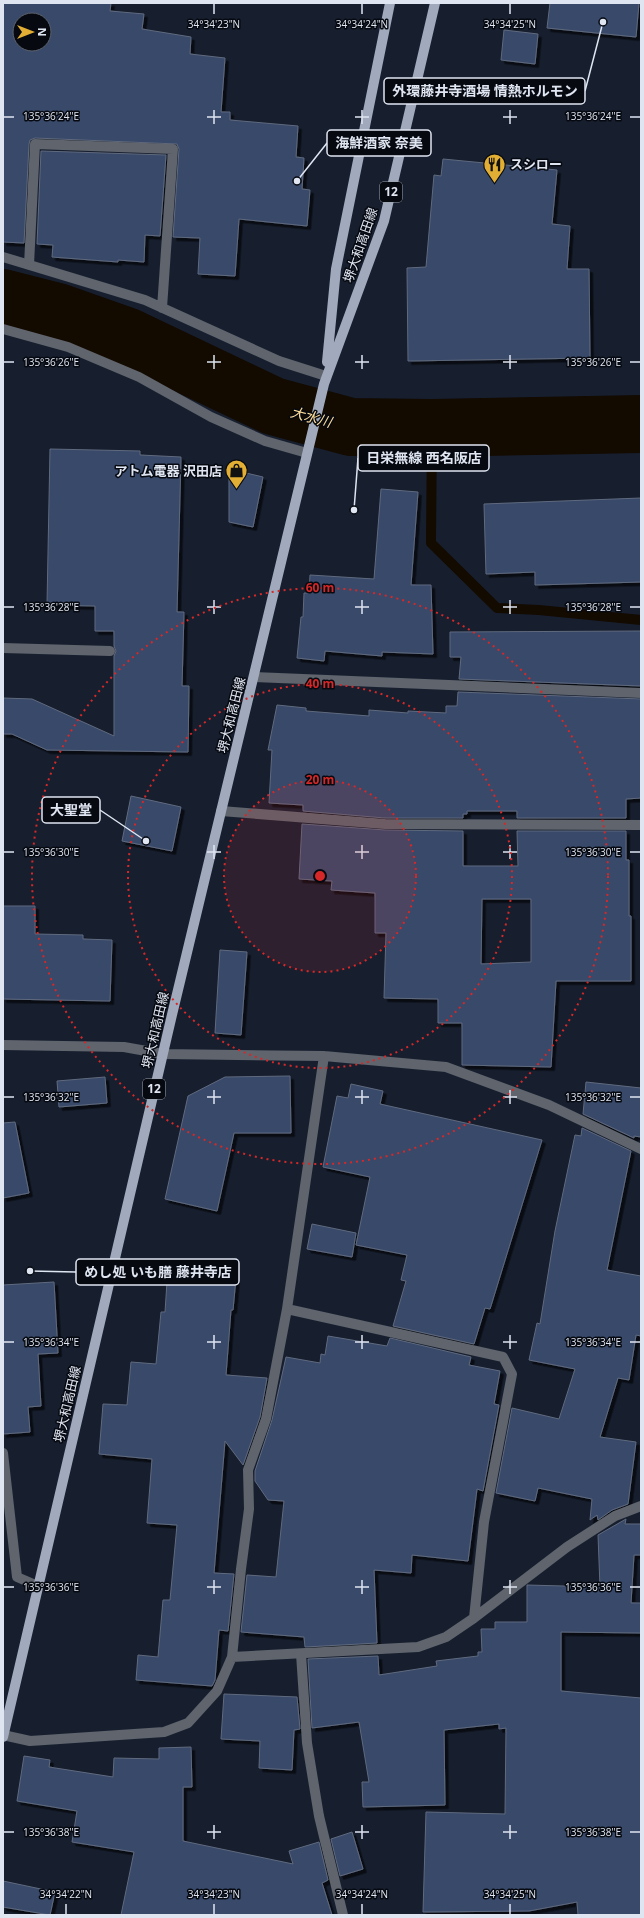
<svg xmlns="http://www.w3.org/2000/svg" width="644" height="1918" font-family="'Open Sans','Noto Sans JP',sans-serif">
	<defs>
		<filter id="shadow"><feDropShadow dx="3.5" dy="3.5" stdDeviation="0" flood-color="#0009"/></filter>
	</defs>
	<rect width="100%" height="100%" fill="#171f2f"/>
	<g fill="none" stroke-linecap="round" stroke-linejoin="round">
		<path stroke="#130a00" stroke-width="10" d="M 432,428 L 431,543 L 497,608 L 539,610 L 641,620"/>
		<path stroke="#130a00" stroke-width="58" d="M 3,298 L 58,312 L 126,336 L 273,406 L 351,427 L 432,428 L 641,424"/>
	</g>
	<path fill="#37486a" stroke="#606a7e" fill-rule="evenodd" filter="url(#shadow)" d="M 3,3 L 111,3 L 110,11 L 144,14 L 142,29 L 191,37 L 190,54 L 225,58 L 221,112 L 230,112 L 230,120 L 298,126 L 296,157 L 304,158 L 302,189 L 310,190 L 307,226 L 239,219 L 235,276 L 198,274 L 200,238 L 173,237 L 179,149 L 177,144 L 35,138 L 30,140 L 29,144 L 24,243 L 3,242 ZM 20,20 L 44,20 L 44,44 L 20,44 Z
		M 550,3 L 639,3 L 636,37 L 547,28 Z
		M 504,30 L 538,34 L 535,64 L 501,60 Z
		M 41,151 L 166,155 L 160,236 L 145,235 L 144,262 L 118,260 L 118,262 L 52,257 L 53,245 L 37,244 Z
		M 443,159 L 557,170 L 552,224 L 570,226 L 567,269 L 589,269 L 590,358 L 408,361 L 407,268 L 426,267 L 434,175 L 441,176 Z
		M 50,449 L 140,451 L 140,455 L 181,457 L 177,612 L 184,612 L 182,686 L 189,686 L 188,752 L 47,750 L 12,734 L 3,734 L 3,698 L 32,699 L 114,736 L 114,656 L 116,651 L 114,646 L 114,631 L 95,631 L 95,606 L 47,605 Z
		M 229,469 L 263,477 L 253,527 L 229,522 Z
		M 381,489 L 418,492 L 411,585 L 431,585 L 433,654 L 382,652 L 382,656 L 325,651 L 324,661 L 297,658 L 301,617 L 303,617 L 304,593 L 309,593 L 310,575 L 374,579 Z
		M 641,498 L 641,582 L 535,585 L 535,572 L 486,574 L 484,504 Z
		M 641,631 L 641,686 L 459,679 L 461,657 L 450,657 L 450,632 Z
		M 458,692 L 641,699 L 641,798 L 626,799 L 626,818 L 517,818 L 517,811 L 467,811 L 467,814 L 463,814 L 463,818 L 385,818 L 303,811 L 303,805 L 269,803 L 272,750 L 268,750 L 277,705 L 306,708 L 306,711 L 369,716 L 369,710 L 408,713 L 408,711 L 446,713 L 446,706 L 457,706 Z
		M 131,796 L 181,807 L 172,851 L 122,841 Z
		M 302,824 L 385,830 L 463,831 L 463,866 L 518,866 L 517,831 L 626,831 L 626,860 L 629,860 L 629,916 L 631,916 L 631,981 L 556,981 L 551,1067 L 462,1065 L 462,1023 L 438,1023 L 438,999 L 384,998 L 386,933 L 375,933 L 375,893 L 331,890 L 332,881 L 299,879 ZM 482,899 L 531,899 L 531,962 L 481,964 Z
		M 3,906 L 35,906 L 35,934 L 83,935 L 83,939 L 112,940 L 110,1001 L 3,999 Z
		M 220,950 L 247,952 L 241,1035 L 215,1033 Z
		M 290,1076 L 291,1133 L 234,1133 L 217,1211 L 165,1199 L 188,1096 L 225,1077 Z
		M 105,1077 L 107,1103 L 59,1107 L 57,1081 Z
		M 586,1082 L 641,1088 L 641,1137 L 634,1136 L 634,1138 L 583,1114 Z
		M 351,1084 L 383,1091 L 380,1104 L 542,1140 L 490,1309 L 485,1308 L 474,1344 L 393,1326 L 406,1281 L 401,1280 L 407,1255 L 356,1245 L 370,1177 L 323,1167 L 337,1096 L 348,1098 Z
		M 15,1122 L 29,1193 L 3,1198 L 3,1123 Z
		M 582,1128 L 631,1151 L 607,1270 L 641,1276 L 641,1336 L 636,1335 L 629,1380 L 618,1378 L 600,1437 L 636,1442 L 628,1504 L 612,1510 L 598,1520 L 597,1515 L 590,1520 L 592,1499 L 538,1488 L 535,1501 L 496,1493 L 512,1408 L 559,1419 L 575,1369 L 529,1360 L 537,1323 L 540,1324 L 555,1231 L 575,1135 L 581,1136 Z
		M 312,1224 L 356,1233 L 352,1257 L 307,1249 Z
		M 168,1267 L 223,1271 L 236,1278 L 233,1310 L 231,1310 L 226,1375 L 267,1378 L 260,1417 L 243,1465 L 225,1441 L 214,1573 L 234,1574 L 228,1631 L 219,1630 L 215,1680 L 212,1686 L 136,1680 L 138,1655 L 158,1657 L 163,1600 L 170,1600 L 177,1525 L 147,1523 L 152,1459 L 99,1454 L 103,1404 L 127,1405 L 131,1362 L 156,1364 L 161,1312 L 165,1312 Z
		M 54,1282 L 58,1353 L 38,1354 L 41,1406 L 28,1407 L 30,1432 L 3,1434 L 3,1285 Z
		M 328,1336 L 387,1346 L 390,1338 L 471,1357 L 469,1365 L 500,1371 L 494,1404 L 499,1405 L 483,1491 L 477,1489 L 468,1561 L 412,1555 L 411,1573 L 374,1570 L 377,1643 L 305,1647 L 304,1637 L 241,1632 L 247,1575 L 276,1577 L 284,1501 L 268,1500 L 255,1481 L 255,1471 L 272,1420 L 286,1357 L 320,1363 L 321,1354 L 325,1355 Z
		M 626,1519 L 625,1524 L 641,1524 L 641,1555 L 634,1555 L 631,1603 L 641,1603 L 641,1633 L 561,1632 L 561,1691 L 641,1698 L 641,1915 L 578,1915 L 577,1902 L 529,1911 L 423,1912 L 426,1812 L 505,1814 L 506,1728 L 499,1729 L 499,1724 L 444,1730 L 445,1805 L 363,1807 L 362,1782 L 369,1782 L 359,1722 L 312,1728 L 308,1659 L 378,1656 L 379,1675 L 437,1666 L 436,1661 L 478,1656 L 478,1652 L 482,1652 L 481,1629 L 495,1629 L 495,1622 L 527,1622 L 527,1585 L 600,1587 L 598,1535 Z
		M 224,1694 L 297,1697 L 300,1729 L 294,1730 L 292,1770 L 259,1768 L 260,1741 L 221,1739 Z
		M 191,1747 L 192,1787 L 183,1787 L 183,1841 L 293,1864 L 289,1851 L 319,1842 L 328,1880 L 322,1883 L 332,1915 L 121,1915 L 134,1852 L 72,1842 L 77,1811 L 17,1801 L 24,1756 L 50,1760 L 49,1767 L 113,1777 L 114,1758 L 159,1759 L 159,1748 Z
		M 352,1832 L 363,1869 L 340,1876 L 331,1839 Z
		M 3,1881 L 55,1892 L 50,1915 L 3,1907 Z"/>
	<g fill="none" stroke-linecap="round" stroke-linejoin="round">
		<path stroke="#5f646d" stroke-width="10" d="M 3,257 L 145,300 L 279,361 L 326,376
			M 29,265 L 35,144 L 173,149 L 162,308
			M 3,329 L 68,347 L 139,377 L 211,417 L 265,441 L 307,453
			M 3,648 L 110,651
			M 254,677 L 641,693
			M 221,811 L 385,824 L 641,825
			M 3,1045 L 124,1047 L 163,1054 L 324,1056 L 446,1067 L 549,1105 L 641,1149
			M 287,1309 L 503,1357 L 512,1374 L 484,1522 L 474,1618
			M 3,1453 L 17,1577 L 38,1586
			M 301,1654 L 307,1743 L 319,1816 L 343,1915
			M 232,1657 L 418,1647 L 446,1637 L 474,1618 L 567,1547 L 615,1516 L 641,1506
			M 3,1735 L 30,1741 L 164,1732 L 188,1723 L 217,1691 L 232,1657 L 241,1569 L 249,1509 L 248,1470 L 266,1419 L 287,1309 L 324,1056"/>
		<path stroke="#a0aabc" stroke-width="10" d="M 327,362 L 336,269 L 390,3
			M 3,1737 L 171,1019 L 324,384 L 384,221 L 435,3"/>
	</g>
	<path fill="none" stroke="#dfe5f1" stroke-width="1.5" d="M 214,4 L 214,14M 362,4 L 362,14M 510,4 L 510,14M 214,110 L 214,124M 362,110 L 362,124M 510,110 L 510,124M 4,117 L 14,117M 207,117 L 221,117M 355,117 L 369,117M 503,117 L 517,117M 630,117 L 640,117M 214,355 L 214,369M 362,355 L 362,369M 510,355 L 510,369M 4,362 L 14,362M 207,362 L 221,362M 355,362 L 369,362M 503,362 L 517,362M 630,362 L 640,362M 214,600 L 214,614M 362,600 L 362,614M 510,600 L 510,614M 4,607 L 14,607M 207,607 L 221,607M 355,607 L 369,607M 503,607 L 517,607M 630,607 L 640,607M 214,845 L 214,859M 362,845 L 362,859M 510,845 L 510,859M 4,852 L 14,852M 207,852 L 221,852M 355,852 L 369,852M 503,852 L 517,852M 630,852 L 640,852M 214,1090 L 214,1104M 362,1090 L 362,1104M 510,1090 L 510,1104M 4,1097 L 14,1097M 207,1097 L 221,1097M 355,1097 L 369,1097M 503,1097 L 517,1097M 630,1097 L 640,1097M 214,1335 L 214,1349M 362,1335 L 362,1349M 510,1335 L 510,1349M 4,1342 L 14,1342M 207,1342 L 221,1342M 355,1342 L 369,1342M 503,1342 L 517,1342M 630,1342 L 640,1342M 214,1580 L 214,1594M 362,1580 L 362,1594M 510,1580 L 510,1594M 4,1587 L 14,1587M 207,1587 L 221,1587M 355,1587 L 369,1587M 503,1587 L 517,1587M 630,1587 L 640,1587M 214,1825 L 214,1839M 362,1825 L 362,1839M 510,1825 L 510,1839M 4,1832 L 14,1832M 207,1832 L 221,1832M 355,1832 L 369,1832M 503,1832 L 517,1832M 630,1832 L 640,1832M 66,1904 L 66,1914M 214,1904 L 214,1914M 362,1904 L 362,1914M 510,1904 L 510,1914"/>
	<circle cx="320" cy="876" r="96" fill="#d62828" fill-opacity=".12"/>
	<g fill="none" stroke="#d62828" stroke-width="2" stroke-dasharray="2 4">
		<circle cx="320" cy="876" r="96"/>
		<circle cx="320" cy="876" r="192"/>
		<circle cx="320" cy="876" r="288"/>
	</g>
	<defs>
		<symbol id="restaurant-pin" viewBox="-11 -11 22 30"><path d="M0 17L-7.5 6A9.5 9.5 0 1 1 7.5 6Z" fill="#e2af34" stroke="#060910"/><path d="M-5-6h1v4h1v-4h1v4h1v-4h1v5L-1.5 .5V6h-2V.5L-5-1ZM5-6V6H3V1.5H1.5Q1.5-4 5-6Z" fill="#111"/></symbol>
		<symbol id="shop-pin" viewBox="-11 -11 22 30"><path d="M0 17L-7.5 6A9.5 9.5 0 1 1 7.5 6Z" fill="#e2af34" stroke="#060910"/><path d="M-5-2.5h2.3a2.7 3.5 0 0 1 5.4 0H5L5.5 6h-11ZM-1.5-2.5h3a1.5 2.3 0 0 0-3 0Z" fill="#111"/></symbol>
	</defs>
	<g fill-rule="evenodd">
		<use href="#restaurant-pin" x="482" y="152" width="25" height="34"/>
		<use href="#shop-pin" x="224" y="458" width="25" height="34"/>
	</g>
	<g text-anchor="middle" stroke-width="3" stroke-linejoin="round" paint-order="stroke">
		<g fill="#060910" stroke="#9ea3ae" stroke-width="1">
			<rect x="380" y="182" width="22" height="20" rx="3"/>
			<rect x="143" y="1079" width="22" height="20" rx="3"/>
		</g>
		<g font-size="12" font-weight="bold" fill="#dfe5f1">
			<text x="391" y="196">12</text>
			<text x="154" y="1093">12</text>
		</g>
		<g font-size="13" font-weight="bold" fill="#dfe5f1" stroke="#060910" text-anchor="start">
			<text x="510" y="169">スシロー</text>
			<text x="222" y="476" text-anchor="end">アトム電器 沢田店</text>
		</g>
		<g font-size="13" fill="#dfe5f1" stroke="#060910">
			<text transform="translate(360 245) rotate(-71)" y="5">堺大和高田線</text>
			<text transform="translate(231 715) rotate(-76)" y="5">堺大和高田線</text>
			<text transform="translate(155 1030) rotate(-77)" y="5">堺大和高田線</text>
			<text transform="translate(67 1404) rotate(-77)" y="5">堺大和高田線</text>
		</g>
		<g font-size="14" font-style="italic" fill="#fddd9a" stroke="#060910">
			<text transform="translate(311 417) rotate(15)" y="5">大水川</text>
		</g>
	</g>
	<g font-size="10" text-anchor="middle" fill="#dfe5f1" stroke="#060910" stroke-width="3" stroke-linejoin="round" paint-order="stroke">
		<text x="214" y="28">34°34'23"N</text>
		<text x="362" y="28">34°34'24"N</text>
		<text x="510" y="28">34°34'25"N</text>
		<text x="593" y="120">135°36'24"E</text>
		<text x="51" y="120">135°36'24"E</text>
		<text x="593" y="366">135°36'26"E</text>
		<text x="51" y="366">135°36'26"E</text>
		<text x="593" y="611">135°36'28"E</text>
		<text x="51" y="611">135°36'28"E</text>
		<text x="593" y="856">135°36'30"E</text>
		<text x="51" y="856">135°36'30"E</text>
		<text x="51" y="1101">135°36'32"E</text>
		<text x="593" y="1101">135°36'32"E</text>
		<text x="51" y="1346">135°36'34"E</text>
		<text x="593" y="1346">135°36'34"E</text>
		<text x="51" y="1591">135°36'36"E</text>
		<text x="593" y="1591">135°36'36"E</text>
		<text x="593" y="1836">135°36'38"E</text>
		<text x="51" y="1836">135°36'38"E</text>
		<text x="66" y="1898">34°34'22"N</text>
		<text x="214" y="1898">34°34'23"N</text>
		<text x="362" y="1898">34°34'24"N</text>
		<text x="510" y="1898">34°34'25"N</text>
	</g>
	<circle cx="320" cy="876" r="6" fill="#d62828" stroke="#060910" stroke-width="2"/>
	<g font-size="12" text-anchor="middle" font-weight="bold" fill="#d62828" stroke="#060910" stroke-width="3" stroke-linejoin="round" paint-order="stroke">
		<text x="320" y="592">60 m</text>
		<text x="320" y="688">40 m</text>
		<text x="320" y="784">20 m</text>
	</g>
	<path fill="none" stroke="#dfe5f1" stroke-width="1.5" d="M603 22L585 91M297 181L327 143M354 510L358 458M146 841L100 810M30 1271L76 1272"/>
	<g fill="#dfe5f1" stroke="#060910" stroke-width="1.5">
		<circle cx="603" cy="22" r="4"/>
		<circle cx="297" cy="181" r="4"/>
		<circle cx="354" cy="510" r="4"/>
		<circle cx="146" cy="841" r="4"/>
		<circle cx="30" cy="1271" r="4"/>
	</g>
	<g fill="#060910" stroke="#dfe5f1" stroke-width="1.5">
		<rect x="384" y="78" width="201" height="26" rx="4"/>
		<rect x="327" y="130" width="104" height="26" rx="4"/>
		<rect x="358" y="445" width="131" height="26" rx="4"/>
		<rect x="42" y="797" width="58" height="26" rx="4"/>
		<rect x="76" y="1259" width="163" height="26" rx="4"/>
	</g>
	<g font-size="14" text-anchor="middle" font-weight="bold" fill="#dfe5f1">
		<text x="485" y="96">外環藤井寺酒場 情熱ホルモン</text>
		<text x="379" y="148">海鮮酒家 奈美</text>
		<text x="424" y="463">日栄無線 西名阪店</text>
		<text x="71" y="815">大聖堂</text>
		<text x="158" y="1277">めし処 いも膳 藤井寺店</text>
	</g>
	<rect width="644" height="1918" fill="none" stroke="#dfe5f1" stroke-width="8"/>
	<g transform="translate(32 32) rotate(90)"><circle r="19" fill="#060910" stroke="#5d616a"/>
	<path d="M0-3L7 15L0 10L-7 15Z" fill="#e2af34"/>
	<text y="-6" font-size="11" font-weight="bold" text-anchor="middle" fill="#dfe5f1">N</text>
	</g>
</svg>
